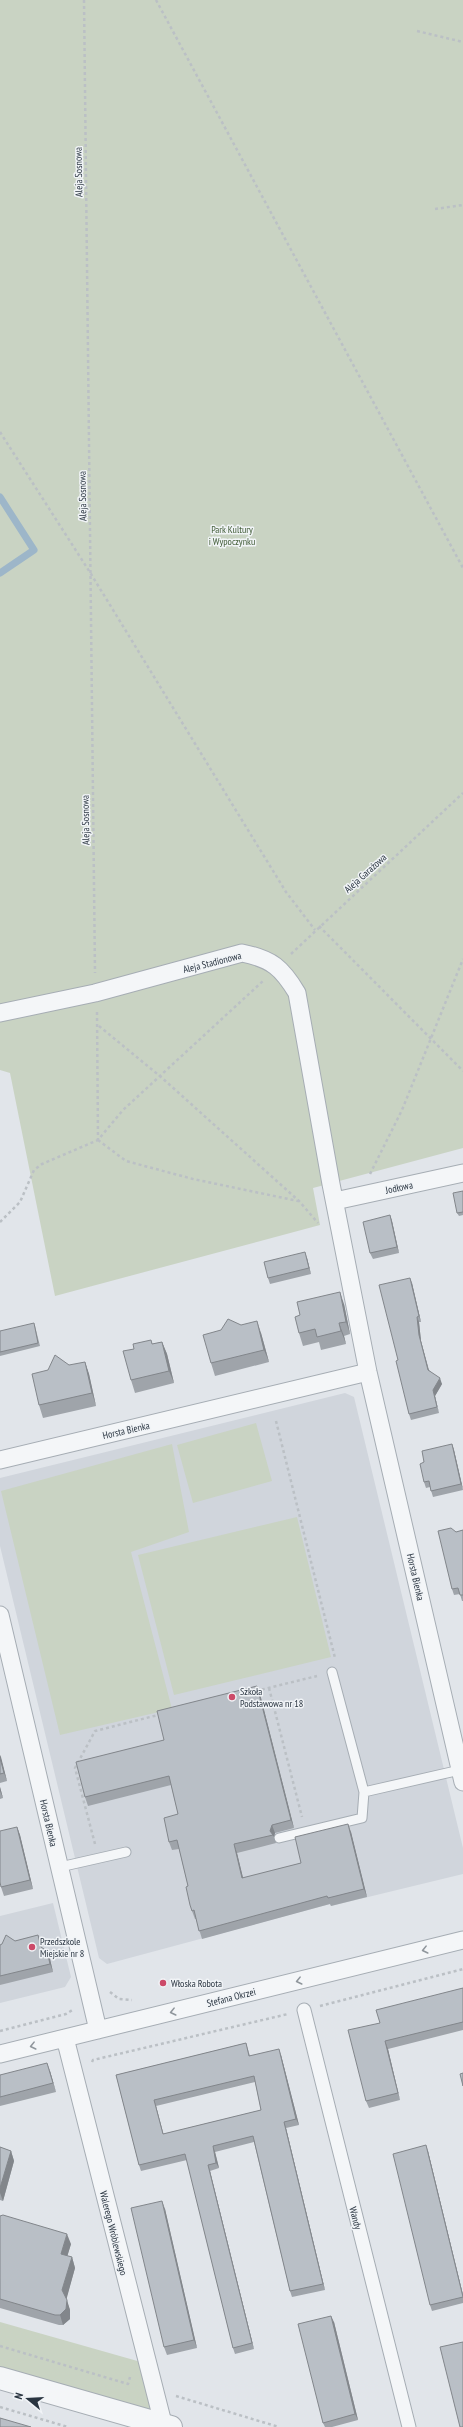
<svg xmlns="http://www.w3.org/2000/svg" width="463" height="2427" font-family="'PT Sans Narrow',sans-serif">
	<rect width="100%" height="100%" fill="#e1e5ea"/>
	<path fill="#d0d5dc" d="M 345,1393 L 354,1397 L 463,1848 L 463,1874 L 331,1906 L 330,1904 L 107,1964 L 99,1958 L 0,1546 L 0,1478 Z
		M 53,1903 L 71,1977 L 65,1987 L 0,2003 L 0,1916 Z"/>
	<path fill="#c9d3c3" d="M 0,0 L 463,0 L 463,1148 L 313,1188 L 320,1225 L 55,1296 L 10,1073 L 0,1070 Z
		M 256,1423 L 272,1481 L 193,1503 L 177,1445 Z
		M 172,1444 L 189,1532 L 131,1552 L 172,1709 L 60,1735 L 1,1491 Z
		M 297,1517 L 331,1657 L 174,1695 L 138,1555 Z
		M 0,2322 L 148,2364 L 163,2425 L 0,2374 Z"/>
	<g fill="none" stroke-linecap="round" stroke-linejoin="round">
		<path stroke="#9db6c9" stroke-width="7" d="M 0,497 L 34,550 L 0,573"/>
		<defs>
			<path id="service" d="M 332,1672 L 364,1792 L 460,1770
				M 279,1838 L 362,1818 L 364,1792
				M 60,1867 L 126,1852"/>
			<path id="pedestrian" d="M 304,2010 L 409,2427"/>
			<path id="minor" d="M 0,1013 L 95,993 L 242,953 C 272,959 282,968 297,993 L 331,1184 L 368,1372 L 463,1782
				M 335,1201 L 463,1173
				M 0,1460 L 368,1372
				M 0,1615 L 98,2030
				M 65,2038 L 164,2427
				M 0,2054 L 463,1940"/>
			<path id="tertiary" d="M 0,2378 L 171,2427"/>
		</defs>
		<use href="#service" stroke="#a6adb4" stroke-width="11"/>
		<use href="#pedestrian" stroke="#a6adb4" stroke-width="15"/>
		<use href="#minor" stroke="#a6adb4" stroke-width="19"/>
		<use href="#tertiary" stroke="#a6adb4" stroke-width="24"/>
		<path stroke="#bbc0c5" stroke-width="2.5" stroke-dasharray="3 3" stroke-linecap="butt" d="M 84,0 L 95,973
			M 156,0 L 463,568
			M 417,31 L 463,42
			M 435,209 L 463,205
			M 0,432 L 91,574 L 286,892 L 315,930
			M 319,926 L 463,1071
			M 291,954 L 463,793
			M 97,1012 L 98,1140
			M 99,1026 L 161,1077 L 299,1201 L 318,1223
			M 98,1140 L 126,1161 L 193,1179 L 298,1201
			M 370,1174 L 402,1110 L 463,959
			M 0,1222 L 20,1202 L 34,1170 L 42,1164 L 98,1140 L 123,1110 L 263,981
			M 276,1421 L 335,1658
			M 269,1688 L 302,1817
			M 256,1691 L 317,1676
			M 95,1844 L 75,1768 L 95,1731 L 162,1714
			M 110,1992 L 119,1999 L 132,2000
			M 320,2006 L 463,1969
			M 0,2031 L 66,2014 L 74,2009
			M 92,2062 L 93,2060 L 288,2014
			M 0,2346 L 128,2384 L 130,2377
			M 176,2396 L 279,2427
			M 0,2407 L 68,2427"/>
		<use href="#service" stroke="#f4f6f8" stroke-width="9"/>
		<use href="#pedestrian" stroke="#f4f6f8" stroke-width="13"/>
		<use href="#minor" stroke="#f4f6f8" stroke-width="17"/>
		<use href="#tertiary" stroke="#f4f6f8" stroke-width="22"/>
	</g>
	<path fill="#9fa4aa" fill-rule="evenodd" d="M 463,1191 L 463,1215 L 459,1216 L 457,1213 Z
		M 390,1215 L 392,1221 L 399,1253 L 373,1259 L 370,1253 Z
		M 307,1258 L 311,1274 L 270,1284 L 268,1278 Z
		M 412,1283 L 421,1322 L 419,1322 L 421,1341 L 429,1370 L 442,1384 L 435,1396 L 439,1413 L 411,1420 L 409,1414 L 398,1360 Z
		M 344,1304 L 350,1334 L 344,1336 L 346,1344 L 321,1350 L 319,1342 L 303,1346 L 299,1333 Z
		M 35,1326 L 40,1346 L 0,1356 L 0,1331 Z
		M 261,1333 L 269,1362 L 215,1376 L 211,1363 Z
		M 162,1342 L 167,1354 L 174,1383 L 135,1393 L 131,1380 L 152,1344 Z
		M 85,1362 L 89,1374 L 96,1406 L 43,1418 L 39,1405 Z
		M 452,1444 L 454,1450 L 463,1490 L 433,1497 L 430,1487 L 426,1488 L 424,1482 L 424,1462 Z
		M 463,1530 L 463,1601 L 462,1601 L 460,1594 L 454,1595 L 452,1589 L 456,1532 Z
		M 257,1686 L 260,1694 L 294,1828 L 275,1833 L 274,1837 L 276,1843 L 237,1853 L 243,1878 L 301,1863 L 351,1832 L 367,1897 L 331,1906 L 330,1904 L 202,1939 L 196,1919 L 195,1919 L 192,1911 L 188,1886 L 179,1849 L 172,1850 L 169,1842 L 178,1814 L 171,1785 L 88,1806 L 85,1797 L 164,1740 Z
		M 0,1755 L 7,1781 L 0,1783 Z
		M 0,1787 L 3,1798 L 0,1799 Z
		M 17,1827 L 20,1835 L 33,1889 L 4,1896 L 1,1887 Z
		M 38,1935 L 42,1948 L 50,1959 L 53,1972 L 0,1985 L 0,1945 Z
		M 463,1988 L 463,2030 L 388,2049 L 400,2100 L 369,2108 L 366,2101 L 380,2023 Z
		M 246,2043 L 250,2056 L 281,2055 L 299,2125 L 286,2128 L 325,2290 L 292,2297 L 290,2291 L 254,2142 L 215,2152 L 219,2168 L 210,2171 L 254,2349 L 235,2354 L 233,2348 L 187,2160 L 141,2171 L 139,2165 L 116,2075 ZM 255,2082 L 261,2110 L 163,2134 L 156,2106 Z
		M 50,2071 L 56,2092 L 0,2106 L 0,2075 Z
		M 0,2147 L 11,2151 L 14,2161 L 3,2201 L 0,2200 Z
		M 428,2151 L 463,2295 L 463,2303 L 432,2311 L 430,2305 Z
		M 165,2209 L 197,2348 L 167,2355 L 164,2347 Z
		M 0,2216 L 71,2244 L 67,2256 L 72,2257 L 75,2268 L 66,2299 L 70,2310 L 70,2319 L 63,2325 L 59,2325 L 0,2308 Z
		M 334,2322 L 358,2420 L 332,2427 L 325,2427 L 323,2423 Z"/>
	<path fill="#82868b" d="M 390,1215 L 392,1221 L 399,1253 L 397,1247 Z
		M 305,1252 L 307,1258 L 311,1274 L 309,1268 Z
		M 410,1278 L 412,1283 L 421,1322 L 419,1316 Z
		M 340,1292 L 344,1304 L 350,1334 L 346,1322 Z
		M 417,1317 L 419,1322 L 421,1341 L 430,1375 L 428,1370 L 419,1335 Z
		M 257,1321 L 261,1333 L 269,1362 L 264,1350 Z
		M 339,1323 L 344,1336 L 346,1344 L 341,1331 Z
		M 162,1342 L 167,1354 L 174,1383 L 169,1371 Z
		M 85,1362 L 89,1374 L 96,1406 L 92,1393 Z
		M 440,1378 L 442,1384 L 435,1396 L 439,1413 L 433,1390 Z
		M 452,1444 L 454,1450 L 463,1489 L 461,1484 Z
		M 257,1686 L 260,1694 L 294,1828 L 291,1820 Z
		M 0,1755 L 1,1757 L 7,1781 L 4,1773 L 0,1758 Z
		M 0,1787 L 3,1798 L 0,1791 Z
		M 348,1824 L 351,1832 L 367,1897 L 364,1889 Z
		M 272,1825 L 275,1833 L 274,1837 L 270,1831 Z
		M 17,1827 L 20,1835 L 33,1889 L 30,1880 Z
		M 234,1844 L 237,1853 L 245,1886 L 242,1878 Z
		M 47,1951 L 50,1959 L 53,1972 L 50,1964 Z
		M 385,2041 L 388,2049 L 400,2100 L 398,2093 Z
		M 279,2049 L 281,2055 L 299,2125 L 296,2119 Z
		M 47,2063 L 50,2071 L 56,2092 L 53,2083 Z
		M 154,2100 L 156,2106 L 165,2140 L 163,2134 Z
		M 284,2122 L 286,2128 L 325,2290 L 323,2284 Z
		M 426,2145 L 428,2151 L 463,2295 L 463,2297 Z
		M 213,2146 L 215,2152 L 219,2168 L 216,2163 Z
		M 11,2151 L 14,2161 L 3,2201 L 0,2193 L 0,2188 Z
		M 208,2165 L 210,2171 L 254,2349 L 252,2343 Z
		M 162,2201 L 165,2209 L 197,2348 L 194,2340 Z
		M 67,2234 L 71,2244 L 65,2264 L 61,2254 Z
		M 72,2257 L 75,2268 L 66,2301 L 62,2290 Z
		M 67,2300 L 70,2310 L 70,2319 L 63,2325 L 60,2315 Z
		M 331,2316 L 334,2322 L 358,2420 L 355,2414 Z"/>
	<path fill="#b9bfc6" stroke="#82868b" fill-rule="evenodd" d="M 463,1191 L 463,1212 L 457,1213 L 453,1193 Z
		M 390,1215 L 397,1247 L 370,1253 L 363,1222 Z
		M 305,1252 L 309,1268 L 268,1278 L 264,1262 Z
		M 410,1278 L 419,1316 L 417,1317 L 419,1335 L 428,1370 L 440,1378 L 433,1390 L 437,1407 L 409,1414 L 396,1361 L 398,1360 L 379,1285 Z
		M 340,1292 L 346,1322 L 339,1323 L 341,1331 L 317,1337 L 315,1329 L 299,1333 L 295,1317 L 300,1315 L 297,1302 Z
		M 228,1319 L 241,1325 L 257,1321 L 264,1350 L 211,1363 L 203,1335 L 221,1330 Z
		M 34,1323 L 38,1343 L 0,1352 L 0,1331 Z
		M 151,1340 L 152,1344 L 162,1342 L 169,1371 L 131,1380 L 123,1351 L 134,1349 L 133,1344 Z
		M 55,1355 L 69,1365 L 85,1362 L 92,1393 L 39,1405 L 32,1374 L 48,1370 Z
		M 452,1444 L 461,1484 L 431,1491 L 429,1481 L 424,1482 L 420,1464 L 424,1462 L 422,1451 Z
		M 451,1528 L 456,1532 L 463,1530 L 463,1595 L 460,1595 L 458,1588 L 452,1589 L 438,1531 Z
		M 257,1686 L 291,1820 L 272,1825 L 270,1831 L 273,1835 L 234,1844 L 242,1878 L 301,1863 L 295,1837 L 348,1824 L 364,1889 L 328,1898 L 327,1896 L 199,1931 L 194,1910 L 192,1911 L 190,1905 L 186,1887 L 188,1886 L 177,1840 L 169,1842 L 164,1818 L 178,1814 L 169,1776 L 85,1797 L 76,1762 L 164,1740 L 157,1711 Z
		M 0,1758 L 4,1773 L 0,1774 Z
		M 17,1827 L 30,1880 L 1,1887 L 0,1882 L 0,1831 Z
		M 6,1935 L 15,1941 L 38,1935 L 41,1947 L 47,1951 L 50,1964 L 0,1976 L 0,1945 L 2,1944 Z
		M 463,1988 L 463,2022 L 385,2041 L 398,2093 L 366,2101 L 348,2030 L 380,2023 L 376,2010 Z
		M 246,2043 L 249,2056 L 279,2049 L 296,2119 L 284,2122 L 323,2284 L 290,2291 L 253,2136 L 213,2146 L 216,2163 L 208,2165 L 252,2343 L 233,2348 L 185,2154 L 139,2165 L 116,2075 ZM 254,2076 L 261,2110 L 163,2134 L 154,2100 Z
		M 47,2063 L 53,2083 L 0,2097 L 0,2075 Z
		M 463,2073 L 463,2086 L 460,2074 Z
		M 426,2145 L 463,2297 L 430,2305 L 393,2154 Z
		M 0,2147 L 11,2151 L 0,2188 Z
		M 162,2201 L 194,2340 L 164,2347 L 131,2208 Z
		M 3,2215 L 67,2234 L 61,2254 L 72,2257 L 62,2290 L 67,2300 L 66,2309 L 60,2315 L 55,2315 L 0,2299 L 0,2216 Z
		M 331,2316 L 355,2414 L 323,2423 L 298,2324 Z
		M 463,2342 L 463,2427 L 460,2427 L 440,2347 Z
		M 0,2418 L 31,2427 L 0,2427 Z"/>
	<defs><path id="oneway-chevron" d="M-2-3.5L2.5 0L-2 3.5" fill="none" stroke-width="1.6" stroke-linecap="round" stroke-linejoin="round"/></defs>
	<g stroke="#8f969c">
		<use href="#oneway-chevron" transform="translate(425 1950) rotate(166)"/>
		<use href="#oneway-chevron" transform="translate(299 1981) rotate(166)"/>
		<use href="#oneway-chevron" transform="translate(173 2012) rotate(166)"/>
		<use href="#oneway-chevron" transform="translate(33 2046) rotate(166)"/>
	</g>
	<g fill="#cc4a69" stroke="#f1f4f7" stroke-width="1.5">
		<circle cx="232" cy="1697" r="4"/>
		<circle cx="32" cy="1947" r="4"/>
		<circle cx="163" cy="1983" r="4"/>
	</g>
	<g text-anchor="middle" stroke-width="3" stroke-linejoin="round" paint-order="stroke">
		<g font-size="10" fill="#2a3541" stroke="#f1f4f7">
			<text transform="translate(78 172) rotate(-91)" y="4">Aleja Sosnowa</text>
			<text transform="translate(82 496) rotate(-91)" y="4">Aleja Sosnowa</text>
			<text transform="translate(85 820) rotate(-91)" y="4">Aleja Sosnowa</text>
			<text transform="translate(365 873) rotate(-42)" y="4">Aleja Garażowa</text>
			<text transform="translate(212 962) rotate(-14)" y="4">Aleja Stadionowa</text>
			<text transform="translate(399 1187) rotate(-12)" y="4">Jodłowa</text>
			<text transform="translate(126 1430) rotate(-13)" y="4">Horsta Bienka</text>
			<text transform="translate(416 1577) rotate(77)" y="4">Horsta Bienka</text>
			<text transform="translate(49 1823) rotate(77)" y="4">Horsta Bienka</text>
			<text transform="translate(231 1997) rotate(-14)" y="4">Stefana Okrzei</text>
			<text transform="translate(356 2218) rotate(76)" y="4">Wandy</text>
			<text transform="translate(114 2233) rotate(76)" y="4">Walerego Wróblewskiego</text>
		</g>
		<g font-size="10" fill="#425d38" stroke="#f1f4f7">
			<text x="232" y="533">Park Kultury<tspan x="232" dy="12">i Wypoczynku</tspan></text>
		</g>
		<g font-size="10" fill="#2a3541" stroke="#f1f4f7" text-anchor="start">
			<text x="240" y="1695">Szkoła<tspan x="240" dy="12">Podstawowa nr 18</tspan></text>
			<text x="40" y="1945">Przedszkole<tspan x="40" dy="12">Miejskie nr 8</tspan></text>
			<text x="171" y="1987">Włoska Robota</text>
		</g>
	</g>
	<g transform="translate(28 2399) rotate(288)" stroke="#f1f4f7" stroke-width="3" paint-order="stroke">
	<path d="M0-3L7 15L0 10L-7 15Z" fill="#2a3541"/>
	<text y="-6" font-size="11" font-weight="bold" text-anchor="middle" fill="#2a3541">N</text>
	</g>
</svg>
